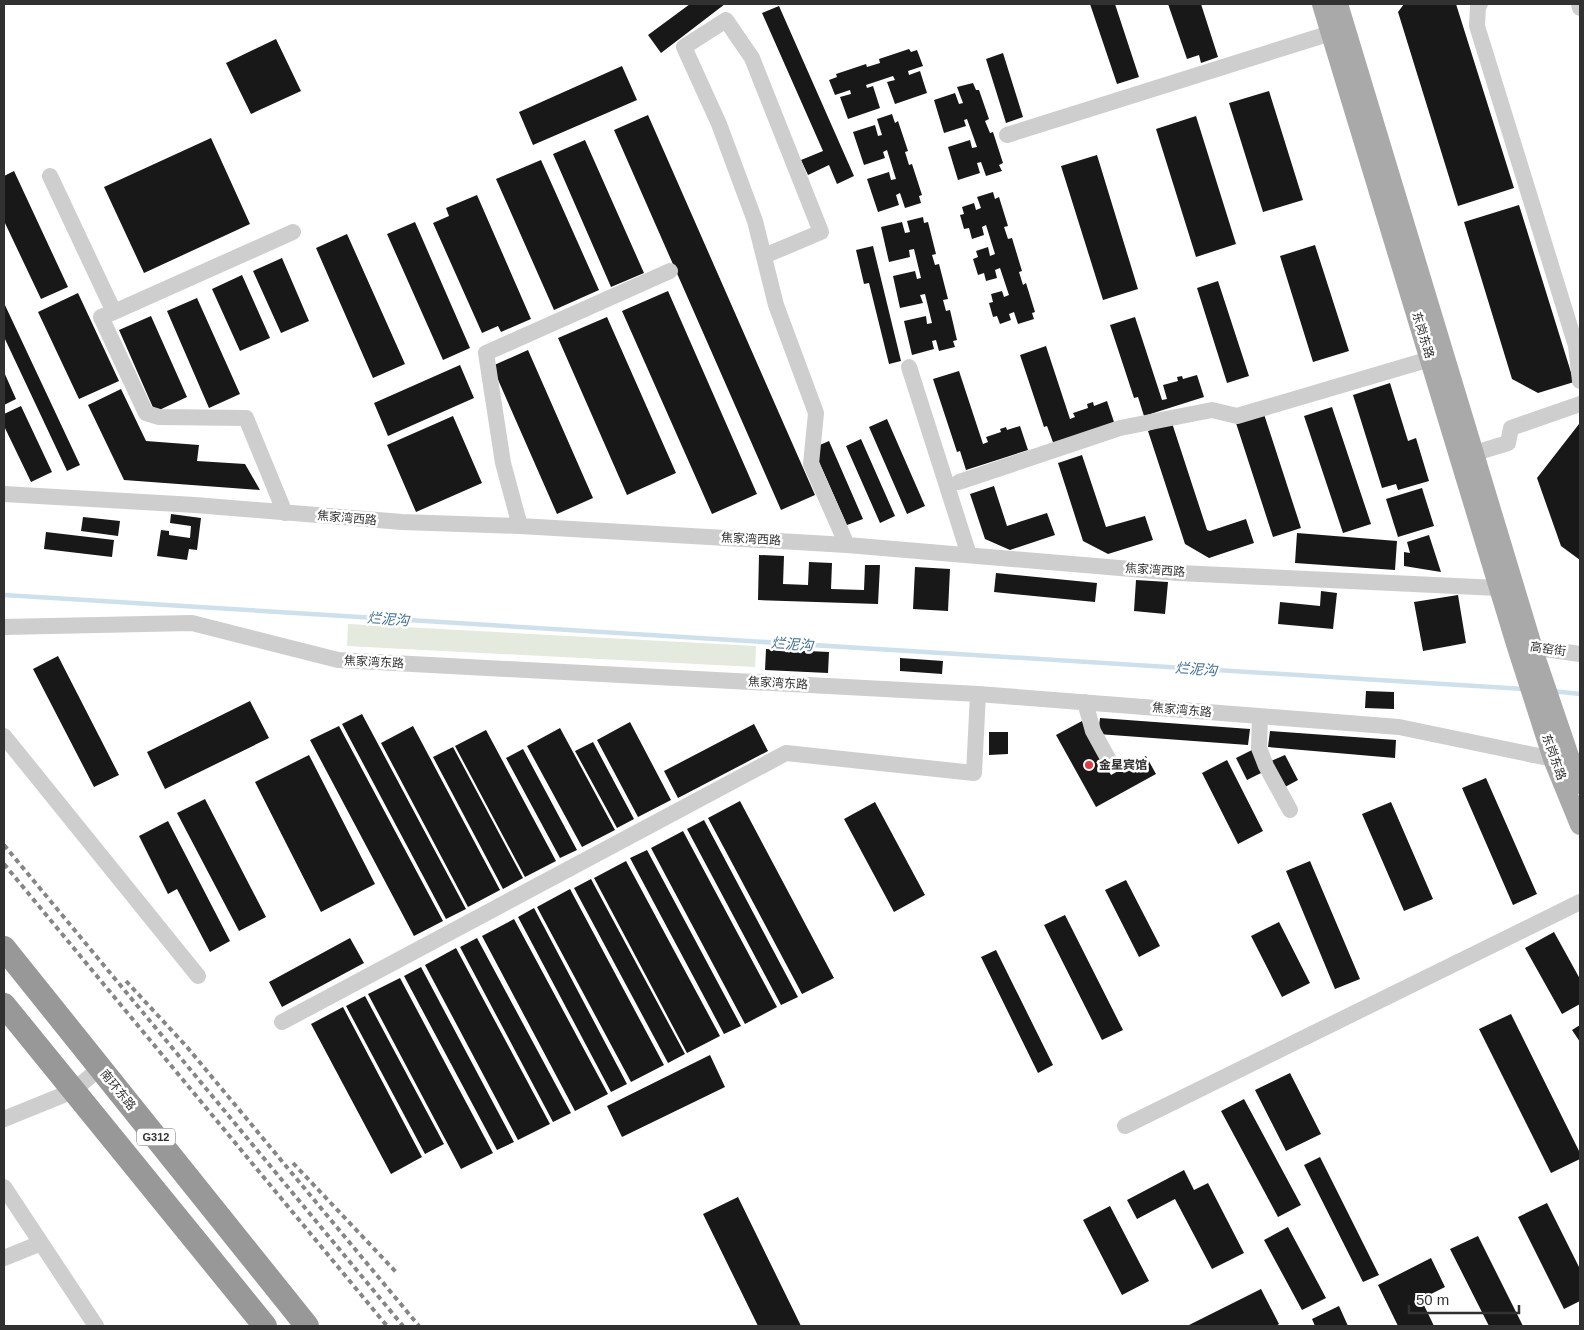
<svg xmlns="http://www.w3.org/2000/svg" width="1584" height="1330" font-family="Helvetica,'Noto Sans SC',sans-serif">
	<rect width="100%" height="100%" fill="#fff"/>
	<path fill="#e4eadd" d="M 348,624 L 756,646 L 755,667 L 347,646 Z"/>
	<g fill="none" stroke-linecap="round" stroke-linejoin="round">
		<path stroke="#cde0ec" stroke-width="4.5" d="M 4,595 L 1524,689
			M 1552,691 L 1580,694"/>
	</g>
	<path fill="#181818" d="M 690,4 L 725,4 L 661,53 L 648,35 Z
		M 1090,4 L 1115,4 L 1139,77 L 1117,84 Z
		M 1168,4 L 1201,4 L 1218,57 L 1201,63 L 1199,55 L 1187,59 Z
		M 1404,4 L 1456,4 L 1514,188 L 1458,206 L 1398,12 Z
		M 779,6 L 854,176 L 837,184 L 829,165 L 808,175 L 801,160 L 823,151 L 762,13 Z
		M 276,39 L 301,91 L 251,114 L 226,63 Z
		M 909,49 L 911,52 L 917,50 L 923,66 L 908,71 L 909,75 L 920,71 L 927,93 L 895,104 L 887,82 L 895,80 L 893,76 L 866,85 L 867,88 L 873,86 L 880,108 L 848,119 L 840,97 L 851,94 L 850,90 L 835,95 L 829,80 L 837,77 L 836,74 L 866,64 L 867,67 L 880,63 L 879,59 Z
		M 1003,53 L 1023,117 L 1006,123 L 986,59 Z
		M 622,66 L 637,100 L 533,145 L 519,112 Z
		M 973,83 L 976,90 L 979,90 L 989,119 L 985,121 L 990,133 L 993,132 L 1003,163 L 999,165 L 1002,171 L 986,176 L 981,162 L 977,163 L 980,173 L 958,180 L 948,147 L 970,140 L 972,148 L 977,147 L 967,119 L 964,120 L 966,126 L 944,133 L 934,100 L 955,93 L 959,104 L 963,103 L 957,87 Z
		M 1269,91 L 1303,200 L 1263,212 L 1229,103 Z
		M 892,114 L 895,123 L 898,121 L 908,151 L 905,152 L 909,165 L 912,164 L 922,195 L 919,196 L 921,203 L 905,208 L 900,193 L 896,195 L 899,205 L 878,212 L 867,179 L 889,172 L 891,180 L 896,179 L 887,150 L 883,152 L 885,158 L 864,165 L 853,132 L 875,125 L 878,136 L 882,135 L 877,119 Z
		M 648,115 L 815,495 L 781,510 L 614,130 Z
		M 1196,116 L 1236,244 L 1196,257 L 1156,129 Z
		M 211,138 L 250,224 L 144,273 L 104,187 Z
		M 585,140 L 644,273 L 611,287 L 553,154 Z
		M 1097,155 L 1138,289 L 1103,300 L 1061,166 Z
		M 541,160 L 599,290 L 554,310 L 496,179 Z
		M 14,171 L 68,287 L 41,299 L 4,221 L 4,176 Z
		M 993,192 L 995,199 L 999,197 L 1008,226 L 1004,227 L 1008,239 L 1012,238 L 1022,271 L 1019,272 L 1023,285 L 1026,283 L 1035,312 L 1032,313 L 1034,319 L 1018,324 L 1014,312 L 1009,314 L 1011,320 L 1000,324 L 997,316 L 993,317 L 989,303 L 993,302 L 991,294 L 1002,291 L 1004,297 L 1009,295 L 1000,268 L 995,270 L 997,278 L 986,281 L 984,273 L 978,275 L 973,259 L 978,257 L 976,251 L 988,247 L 990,256 L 995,254 L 986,225 L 982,227 L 984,235 L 972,239 L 969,228 L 964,229 L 960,215 L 964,214 L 962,207 L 974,203 L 976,210 L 981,208 L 977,197 Z
		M 477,195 L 531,319 L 501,332 L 498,326 L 482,333 L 433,223 L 449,216 L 446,208 Z
		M 1519,205 L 1574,382 L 1538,393 L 1512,379 L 1464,222 Z
		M 923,217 L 924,223 L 928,222 L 936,254 L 932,255 L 935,265 L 939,264 L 948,299 L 943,300 L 946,311 L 950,310 L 957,340 L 953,341 L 955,347 L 939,351 L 936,340 L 932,341 L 934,349 L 912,355 L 904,321 L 926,316 L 927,324 L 932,323 L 925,294 L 920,295 L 923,303 L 900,308 L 893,276 L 915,271 L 917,279 L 921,278 L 914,249 L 909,250 L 910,257 L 889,262 L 881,227 L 902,222 L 905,233 L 910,232 L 907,221 Z
		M 415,222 L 470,348 L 443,360 L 387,234 Z
		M 347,234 L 405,364 L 373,378 L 316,248 Z
		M 1315,245 L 1349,351 L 1313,362 L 1280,256 Z
		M 873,246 L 901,361 L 889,364 L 869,283 L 864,284 L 856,250 Z
		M 282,258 L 309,321 L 281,333 L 253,271 Z
		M 242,275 L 270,338 L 240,351 L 212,289 Z
		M 1218,281 L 1249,376 L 1227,383 L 1197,288 Z
		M 668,291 L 757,494 L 712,514 L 622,311 Z
		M 78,293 L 119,381 L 79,399 L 38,312 Z
		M 197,298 L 240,394 L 209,408 L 167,311 Z
		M 4,303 L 80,465 L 67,471 L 4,337 Z
		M 151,316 L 187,397 L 155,412 L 119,330 Z
		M 607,317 L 676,473 L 627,495 L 558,338 Z
		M 1135,317 L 1162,400 L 1167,399 L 1163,385 L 1178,381 L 1177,377 L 1182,376 L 1183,379 L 1197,375 L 1204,397 L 1144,416 L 1138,397 L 1134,398 L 1110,325 Z
		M 1046,346 L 1070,419 L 1075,417 L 1073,413 L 1088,408 L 1087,404 L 1093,402 L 1094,406 L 1107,401 L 1115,425 L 1054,445 L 1047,426 L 1044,427 L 1020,355 Z
		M 528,350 L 593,498 L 557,514 L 492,366 Z
		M 460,365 L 474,398 L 388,436 L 374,403 Z
		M 959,371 L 983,444 L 988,442 L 986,437 L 1001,432 L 1000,429 L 1006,427 L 1007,430 L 1020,426 L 1028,450 L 966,470 L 960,451 L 957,452 L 933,379 Z
		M 4,372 L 16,399 L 4,405 Z
		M 1390,383 L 1408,441 L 1416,438 L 1429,481 L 1398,490 L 1396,484 L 1382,488 L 1353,395 Z
		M 121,389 L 146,441 L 199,445 L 197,461 L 245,464 L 260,490 L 124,480 L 88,405 Z
		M 21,406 L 52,472 L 31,482 L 4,426 L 4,414 Z
		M 1332,407 L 1371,524 L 1343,533 L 1304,416 Z
		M 1263,411 L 1301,528 L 1273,537 L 1235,420 Z
		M 453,416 L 482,483 L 416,512 L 387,445 Z
		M 887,419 L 925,506 L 907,514 L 869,427 Z
		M 1172,423 L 1207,530 L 1210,531 L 1246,519 L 1254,543 L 1209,558 L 1185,544 L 1148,431 Z
		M 1579,424 L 1580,425 L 1580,560 L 1561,546 L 1537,478 Z
		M 861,439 L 895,516 L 880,523 L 846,446 Z
		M 829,441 L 863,519 L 847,525 L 813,448 Z
		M 1082,455 L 1106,527 L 1145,516 L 1153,540 L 1108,554 L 1083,541 L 1058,463 Z
		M 994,486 L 1007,526 L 1047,513 L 1055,535 L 1010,550 L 985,539 L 970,494 Z
		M 1422,488 L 1434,526 L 1398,537 L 1386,499 Z
		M 171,514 L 201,518 L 197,550 L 189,549 L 187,560 L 157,556 L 161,530 L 169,531 L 169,535 L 190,538 L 191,526 L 170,523 Z
		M 83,517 L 120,521 L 118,536 L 81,531 Z
		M 46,532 L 114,540 L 112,557 L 44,549 Z
		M 1297,533 L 1397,541 L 1395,570 L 1295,563 Z
		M 1429,535 L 1441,572 L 1404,566 L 1404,552 L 1410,553 L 1407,542 Z
		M 759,555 L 784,556 L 783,584 L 808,585 L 809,562 L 832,563 L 831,589 L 864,590 L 865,565 L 880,565 L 878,604 L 758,600 Z
		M 915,567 L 950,569 L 948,611 L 913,609 Z
		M 996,573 L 1097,583 L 1095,602 L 994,592 Z
		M 1136,580 L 1168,582 L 1165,614 L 1134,611 Z
		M 1321,591 L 1337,593 L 1333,629 L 1278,624 L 1280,602 L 1320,606 Z
		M 1458,595 L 1466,643 L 1423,651 L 1414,602 Z
		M 766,649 L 829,652 L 828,673 L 765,670 Z
		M 58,656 L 119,775 L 94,787 L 33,669 Z
		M 900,658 L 943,661 L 942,674 L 900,671 Z
		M 1366,691 L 1394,692 L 1394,709 L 1365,708 Z
		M 250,701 L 269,738 L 165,789 L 147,752 Z
		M 362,714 L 466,909 L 446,919 L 342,724 Z
		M 1100,718 L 1250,729 L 1248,745 L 1098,734 Z
		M 1082,721 L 1111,775 L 1146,756 L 1156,774 L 1096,807 L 1056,735 Z
		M 630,722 L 671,800 L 638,817 L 597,740 Z
		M 754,724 L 768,751 L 678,798 L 664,771 Z
		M 339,726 L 443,921 L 414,936 L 310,740 Z
		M 413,726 L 500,890 L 468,907 L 381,743 Z
		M 560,728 L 615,830 L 582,847 L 527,746 Z
		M 486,730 L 556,861 L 525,877 L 455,746 Z
		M 1270,731 L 1396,740 L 1395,758 L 1268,747 Z
		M 989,732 L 1008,732 L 1008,754 L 989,755 Z
		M 593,742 L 634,819 L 617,828 L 575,751 Z
		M 453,747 L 523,878 L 503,889 L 433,757 Z
		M 523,749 L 577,850 L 560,858 L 506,758 Z
		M 1252,750 L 1263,772 L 1247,780 L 1236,758 Z
		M 309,755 L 375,884 L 321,912 L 255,782 Z
		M 1285,755 L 1298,780 L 1285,787 L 1271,761 Z
		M 1227,760 L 1263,831 L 1238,844 L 1202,773 Z
		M 1486,778 L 1537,894 L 1513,905 L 1462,788 Z
		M 205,799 L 266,917 L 239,931 L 177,813 Z
		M 740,801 L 834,978 L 802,994 L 708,818 Z
		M 875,802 L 925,895 L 894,912 L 844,819 Z
		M 1391,802 L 1433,899 L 1404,911 L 1362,814 Z
		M 704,820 L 798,997 L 781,1005 L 687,829 Z
		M 168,821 L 230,941 L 210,952 L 177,889 L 168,894 L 139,836 Z
		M 683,831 L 777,1007 L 745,1024 L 651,848 Z
		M 647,850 L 741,1026 L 724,1034 L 630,858 Z
		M 626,861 L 720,1036 L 687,1053 L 594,878 Z
		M 1310,861 L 1360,979 L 1335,989 L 1286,871 Z
		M 591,879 L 685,1054 L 668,1063 L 574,888 Z
		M 1126,880 L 1160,946 L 1139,957 L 1105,890 Z
		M 570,889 L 664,1065 L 631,1082 L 537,907 Z
		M 534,908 L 627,1084 L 611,1092 L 518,917 Z
		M 1065,915 L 1123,1030 L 1102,1040 L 1044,925 Z
		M 514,919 L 608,1094 L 575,1111 L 482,936 Z
		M 1279,922 L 1310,983 L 1282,997 L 1251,936 Z
		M 1554,932 L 1580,979 L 1580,1004 L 1562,1014 L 1525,948 Z
		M 350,938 L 364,963 L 282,1007 L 269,982 Z
		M 477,938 L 571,1113 L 553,1122 L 460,947 Z
		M 456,948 L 550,1124 L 518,1140 L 425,965 Z
		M 996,950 L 1053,1065 L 1038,1073 L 981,957 Z
		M 421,967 L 514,1142 L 497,1150 L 404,976 Z
		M 400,978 L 493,1153 L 461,1169 L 368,994 Z
		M 365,996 L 444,1144 L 425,1154 L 346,1006 Z
		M 343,1007 L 422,1157 L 391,1174 L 311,1024 Z
		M 1511,1014 L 1580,1153 L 1580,1159 L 1551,1173 L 1479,1029 Z
		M 1580,1025 L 1580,1042 L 1572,1030 Z
		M 710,1055 L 725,1087 L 622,1137 L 607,1106 Z
		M 1290,1073 L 1321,1134 L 1286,1151 L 1255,1090 Z
		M 1244,1099 L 1301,1205 L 1278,1217 L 1221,1111 Z
		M 1320,1157 L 1379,1275 L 1363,1282 L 1304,1165 Z
		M 1184,1170 L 1194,1190 L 1208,1183 L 1244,1253 L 1212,1269 L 1175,1199 L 1137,1219 L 1127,1200 Z
		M 738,1197 L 801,1326 L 758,1326 L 703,1214 Z
		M 1547,1203 L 1580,1269 L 1580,1301 L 1564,1309 L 1518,1217 Z
		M 1110,1206 L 1149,1281 L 1122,1295 L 1083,1220 Z
		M 1288,1227 L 1326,1298 L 1302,1310 L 1264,1240 Z
		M 1478,1236 L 1523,1326 L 1489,1326 L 1450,1249 Z
		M 1431,1258 L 1445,1287 L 1421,1299 L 1434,1326 L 1398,1326 L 1378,1285 Z
		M 1261,1289 L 1279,1324 L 1276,1326 L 1187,1326 Z
		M 1339,1306 L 1348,1326 L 1315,1326 L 1312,1319 Z"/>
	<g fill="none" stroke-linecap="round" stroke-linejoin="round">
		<path stroke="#cecece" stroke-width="16" d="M 1480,4 L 1478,6 L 1477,26 L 1576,346 L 1580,381
			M 1579,4 L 1580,8
			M 1007,135 L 1331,33
			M 50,176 L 114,312 L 293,232
			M 764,256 L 821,232 L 752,58 L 726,20 L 684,47 L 719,124 L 755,221 L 776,305 L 816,413 L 811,464 L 847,545
			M 114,312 L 101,317 L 146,413 L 159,417 L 246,418 L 285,513
			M 909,367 L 969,555
			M 1475,453 L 1508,443 L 1511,428 L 1580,404
			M 959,482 L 1120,428 L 1212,410 L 1237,416 L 1430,359
			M 4,494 L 195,505 L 402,522 L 520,526 L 847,545 L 1179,573 L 1498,588
			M 520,526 L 503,463 L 486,353 L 670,271
			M 4,627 L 192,623 L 338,660 L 978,694 L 1399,727 L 1553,759
			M 1523,646 L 1580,654
			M 1085,702 L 1093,731 L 1110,762
			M 1260,716 L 1259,748 L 1266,766 L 1290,810
			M 4,736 L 198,976
			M 282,1022 L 786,753 L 974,773 L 978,694
			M 4,1119 L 73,1091 L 101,1067
			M 1125,1126 L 1580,902
			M 4,1187 L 96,1326
			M 4,1258 L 41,1243"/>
		<path stroke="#a9a9a9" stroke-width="20" d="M 1322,4 L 1516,644 L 1553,759 L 1580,825
			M 1338,4 L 1537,662 L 1568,753 L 1580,784"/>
		<path stroke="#989898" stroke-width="24" d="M 4,948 L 307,1326
			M 4,1005 L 265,1326"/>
		<path stroke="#868686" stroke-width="4" stroke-dasharray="5 4" stroke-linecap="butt" d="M 4,845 L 403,1326
			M 4,864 L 387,1326
			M 126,981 L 187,1047 L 419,1326
			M 293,1163 L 396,1272"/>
	</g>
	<circle fill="#e23943" stroke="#fff" stroke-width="2" cx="1089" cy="765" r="5"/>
	<g text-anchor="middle" stroke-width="5" stroke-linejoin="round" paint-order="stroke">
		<rect fill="#fff" stroke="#6f6f6f" stroke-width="1" x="137" y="1128.5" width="38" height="17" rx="4"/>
		<g font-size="11" font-weight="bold" fill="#313131">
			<text x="156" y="1141">G312</text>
		</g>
		<g font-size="12" fill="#313131" stroke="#fff">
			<text transform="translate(1423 335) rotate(73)" y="4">东岗东路</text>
			<text transform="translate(347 518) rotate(5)" y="4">焦家湾西路</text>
			<text transform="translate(751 539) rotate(3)" y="4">焦家湾西路</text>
			<text transform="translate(1155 570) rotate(4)" y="4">焦家湾西路</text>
			<text transform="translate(1548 649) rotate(8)" y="4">高窑街</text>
			<text transform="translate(374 662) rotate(3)" y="4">焦家湾东路</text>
			<text transform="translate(778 683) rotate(3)" y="4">焦家湾东路</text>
			<text transform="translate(1182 710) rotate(5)" y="4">焦家湾东路</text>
			<text transform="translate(1554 757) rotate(70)" y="4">东岗东路</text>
			<text transform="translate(118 1090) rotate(51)" y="4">南环东路</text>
		</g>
		<g font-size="12" font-weight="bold" fill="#313131" stroke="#fff" text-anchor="start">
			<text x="1099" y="769">金星宾馆</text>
		</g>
		<g font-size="14" font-style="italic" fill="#407193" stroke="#fff">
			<text transform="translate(388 619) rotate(4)" y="5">烂泥沟</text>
			<text transform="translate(792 644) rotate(4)" y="5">烂泥沟</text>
			<text transform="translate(1196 669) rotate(4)" y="5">烂泥沟</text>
		</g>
	</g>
	<rect width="1584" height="1330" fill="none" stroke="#313131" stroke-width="10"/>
	<path d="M1409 1305v8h110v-8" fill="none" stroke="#313131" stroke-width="2.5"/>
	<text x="1416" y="1305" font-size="15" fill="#313131" stroke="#ffffff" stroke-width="4" paint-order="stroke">50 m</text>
</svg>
